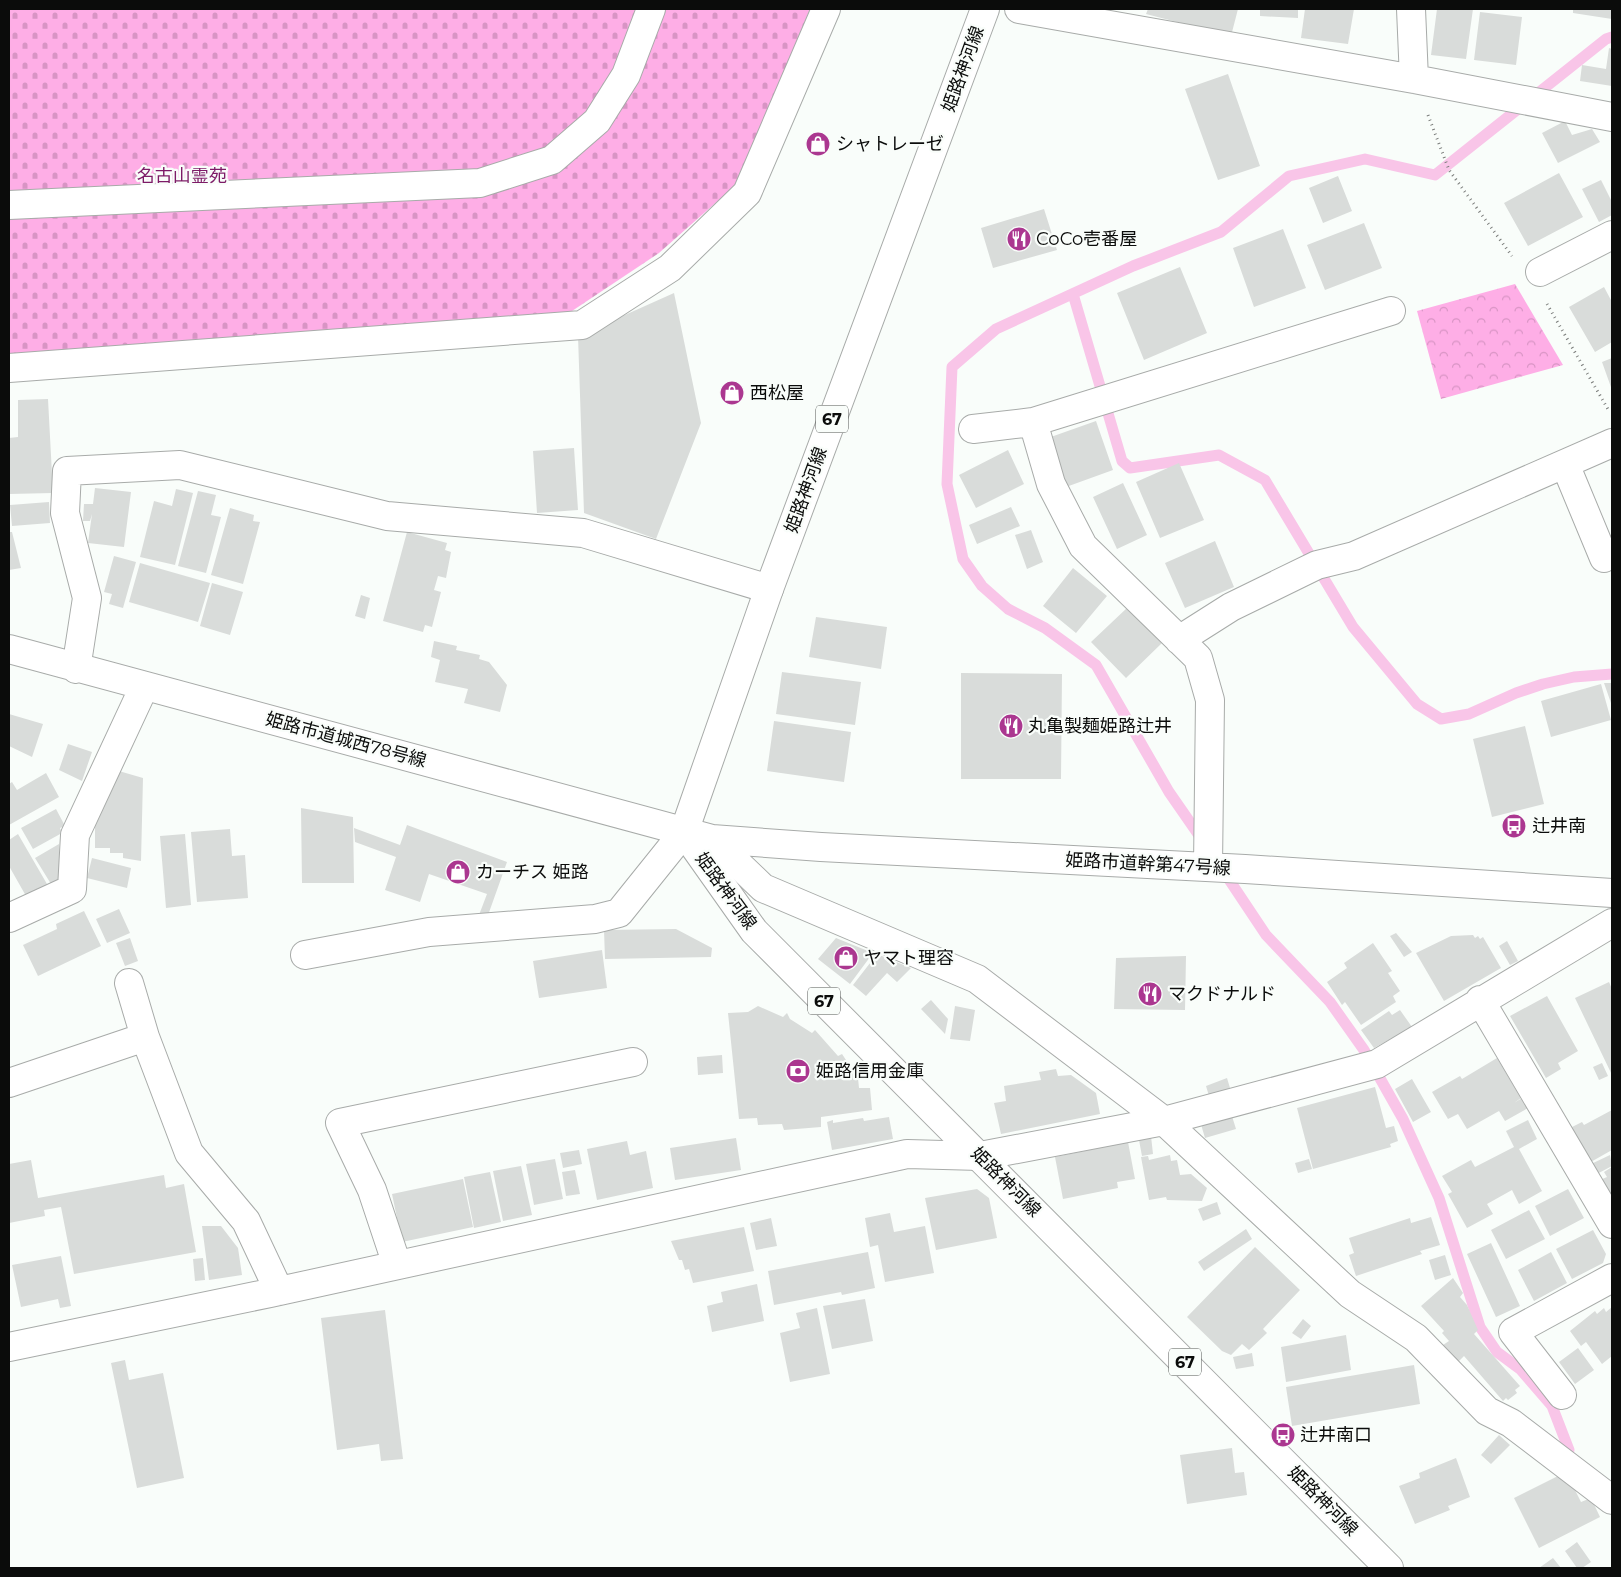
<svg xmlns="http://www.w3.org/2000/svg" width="1621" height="1577" font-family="Montserrat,'Noto Sans JP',sans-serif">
	<defs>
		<pattern id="cemetery-stones" width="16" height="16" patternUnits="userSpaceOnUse" patternTransform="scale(1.25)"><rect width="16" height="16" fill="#feaee6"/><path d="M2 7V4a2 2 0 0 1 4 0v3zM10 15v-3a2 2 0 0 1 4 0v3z" fill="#d894c4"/></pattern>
		<pattern id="park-crowns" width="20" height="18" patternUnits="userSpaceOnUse" patternTransform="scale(1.25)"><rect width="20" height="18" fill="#feaee6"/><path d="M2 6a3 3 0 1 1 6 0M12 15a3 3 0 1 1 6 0" fill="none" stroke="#d894c4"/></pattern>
	</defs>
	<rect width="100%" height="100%" fill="#f9fdfa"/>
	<path fill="url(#cemetery-stones)" d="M 9,9 L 810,9 L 738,183 L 659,253 L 569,313 L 9,356 Z"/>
	<path fill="url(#park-crowns)" d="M 1515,284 L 1563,365 L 1441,399 L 1417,311 Z"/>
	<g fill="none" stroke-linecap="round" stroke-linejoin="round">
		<path stroke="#f9c5e8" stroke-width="11" d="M 1073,294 L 1122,461 L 1130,468 L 1219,455 L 1265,480 L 1353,627 L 1417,704 L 1441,719 L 1469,714 L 1516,693 L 1543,684 L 1574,677 L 1612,674
			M 1203,841 L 1169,792 L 1096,665 L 1045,628 L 1008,609 L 982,586 L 963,559 L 947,484 L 952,367 L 996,329 L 1133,266 L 1221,232 L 1289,176 L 1365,159 L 1435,175 L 1606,39 L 1612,37
			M 1222,869 L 1266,935 L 1330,1002 L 1364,1050 L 1403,1119 L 1439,1198 L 1480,1327 L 1497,1352 L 1520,1369 L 1552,1406 L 1569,1450"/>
	</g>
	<path fill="#d9dcda" d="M 1148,9 L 1238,9 L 1231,36 L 1146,14 Z
		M 1260,9 L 1298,9 L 1298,18 L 1260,16 Z
		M 1305,9 L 1354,9 L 1348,44 L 1301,38 Z
		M 1437,9 L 1473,9 L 1466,59 L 1431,55 Z
		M 1573,9 L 1612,9 L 1612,19 L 1573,13 Z
		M 1480,12 L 1522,17 L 1516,65 L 1474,60 Z
		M 1609,48 L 1612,49 L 1612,86 L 1580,81 L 1582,65 L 1606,69 Z
		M 1228,74 L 1260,166 L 1218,180 L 1185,89 Z
		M 1565,121 L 1572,135 L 1592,129 L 1600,142 L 1558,163 L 1542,133 Z
		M 1559,173 L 1583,217 L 1528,246 L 1504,203 Z
		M 1338,176 L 1352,211 L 1323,223 L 1309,188 Z
		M 1601,180 L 1612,202 L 1612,215 L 1599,222 L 1582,189 Z
		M 1044,209 L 1057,250 L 993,268 L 981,228 Z
		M 1364,223 L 1382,268 L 1325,290 L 1307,245 Z
		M 1283,229 L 1306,288 L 1254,307 L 1233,248 Z
		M 1180,267 L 1207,333 L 1144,360 L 1117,293 Z
		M 1604,287 L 1612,302 L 1612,342 L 1595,352 L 1569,307 Z
		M 674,293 L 701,423 L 656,539 L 584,513 L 578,336 Z
		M 1612,358 L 1612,390 L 1602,362 Z
		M 48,399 L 53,493 L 9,494 L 9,438 L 18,437 L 18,400 Z
		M 1096,421 L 1113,470 L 1066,487 L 1048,438 Z
		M 574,448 L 578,510 L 537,513 L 533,451 Z
		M 1008,450 L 1024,484 L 976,508 L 959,475 Z
		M 1179,463 L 1204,520 L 1160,538 L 1136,482 Z
		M 1123,483 L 1147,535 L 1117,549 L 1093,497 Z
		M 95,488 L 131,492 L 124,547 L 88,543 L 92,514 L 90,521 L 83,521 L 84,504 L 93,504 Z
		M 176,489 L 193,493 L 175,565 L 140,557 L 154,501 L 172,506 Z
		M 198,491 L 216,495 L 211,515 L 221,517 L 206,573 L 178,566 Z
		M 49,502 L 50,523 L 12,526 L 10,505 Z
		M 1011,507 L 1020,526 L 977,544 L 969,525 Z
		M 230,508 L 254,515 L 253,521 L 260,522 L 243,584 L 211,575 Z
		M 1031,530 L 1043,562 L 1027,569 L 1015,535 Z
		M 9,532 L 12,532 L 21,568 L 9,570 Z
		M 407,532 L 447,543 L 445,550 L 451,552 L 446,578 L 438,576 L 434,590 L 441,592 L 432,627 L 425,625 L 423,632 L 383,621 Z
		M 1215,541 L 1234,587 L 1185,608 L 1165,563 Z
		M 114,556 L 136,562 L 123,608 L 109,604 L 112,594 L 104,592 Z
		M 140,563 L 210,583 L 198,622 L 129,602 Z
		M 1073,568 L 1107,596 L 1076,633 L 1043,606 Z
		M 212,583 L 243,592 L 230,635 L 200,626 Z
		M 361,595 L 370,598 L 365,619 L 355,616 Z
		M 1128,607 L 1162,643 L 1126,678 L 1091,642 Z
		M 816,617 L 887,627 L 881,669 L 809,657 Z
		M 434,641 L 457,646 L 456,650 L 480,655 L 479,659 L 489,662 L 507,685 L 500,712 L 464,703 L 468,689 L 435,682 L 440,660 L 431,657 Z
		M 782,672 L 861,682 L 855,725 L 776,714 Z
		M 961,673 L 1062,674 L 1061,779 L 961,779 Z
		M 1604,683 L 1612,683 L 1612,706 Z
		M 1601,684 L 1611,720 L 1551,737 L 1541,701 Z
		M 9,714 L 43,724 L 32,757 L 9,746 Z
		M 774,721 L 851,732 L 844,782 L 767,771 Z
		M 1525,726 L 1544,804 L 1492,817 L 1473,739 Z
		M 68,744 L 92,752 L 82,781 L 59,770 Z
		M 112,769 L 143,778 L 141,861 L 123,858 L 123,853 L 110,853 L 110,848 L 95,848 L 95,818 Z
		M 46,773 L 59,797 L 9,825 L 9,784 L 12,782 L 17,790 Z
		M 301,808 L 353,817 L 354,883 L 302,883 Z
		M 56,809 L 65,826 L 60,828 L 62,833 L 33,849 L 21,828 Z
		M 407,825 L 507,862 L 487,918 L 479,915 L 487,894 L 429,874 L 420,902 L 385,890 L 396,857 L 355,842 L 354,828 L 400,845 Z
		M 230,829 L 232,856 L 245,855 L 248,898 L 197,902 L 191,832 Z
		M 18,834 L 47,884 L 26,896 L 9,866 L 9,840 Z
		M 185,834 L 191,905 L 166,908 L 160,836 Z
		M 59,844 L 59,880 L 51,884 L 35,858 Z
		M 92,858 L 131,868 L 127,888 L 87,878 Z
		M 119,909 L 130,933 L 107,943 L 96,919 Z
		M 84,911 L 101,946 L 38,976 L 23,945 L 57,929 L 56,924 Z
		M 676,929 L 712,948 L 711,957 L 605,959 L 604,930 Z
		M 1396,933 L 1412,952 L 1404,957 L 1390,936 Z
		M 1473,935 L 1475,938 L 1478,936 L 1480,939 L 1483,937 L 1501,968 L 1444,1001 L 1416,953 L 1451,936 Z
		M 130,938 L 138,961 L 125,966 L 116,943 Z
		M 836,938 L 873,953 L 850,984 L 818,959 Z
		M 1507,941 L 1518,961 L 1510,965 L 1499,946 Z
		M 1373,943 L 1392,971 L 1388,973 L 1400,991 L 1393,996 L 1396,1002 L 1361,1025 L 1345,1002 L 1342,1005 L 1327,982 L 1347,968 L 1344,963 Z
		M 602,950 L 607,988 L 539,998 L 533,961 Z
		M 877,954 L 911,968 L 897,982 L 887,973 L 866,996 L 853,985 Z
		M 1186,956 L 1185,1010 L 1114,1009 L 1116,958 Z
		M 1609,982 L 1612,989 L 1612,1075 L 1575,998 Z
		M 1547,996 L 1578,1051 L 1558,1063 L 1561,1069 L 1546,1078 L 1510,1016 Z
		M 931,1000 L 948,1019 L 945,1034 L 921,1009 Z
		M 758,1006 L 783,1017 L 787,1013 L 790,1019 L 812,1033 L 815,1030 L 838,1056 L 842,1054 L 858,1078 L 859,1088 L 870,1088 L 872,1110 L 821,1117 L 821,1127 L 784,1130 L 782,1124 L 758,1125 L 757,1118 L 739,1119 L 728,1013 L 748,1012 Z
		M 955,1006 L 975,1010 L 970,1041 L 950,1039 Z
		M 1400,1010 L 1412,1027 L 1374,1048 L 1361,1030 L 1389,1011 L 1392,1015 Z
		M 722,1055 L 723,1073 L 698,1075 L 697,1057 Z
		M 1497,1058 L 1521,1098 L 1514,1103 L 1522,1098 L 1528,1108 L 1505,1121 L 1499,1111 L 1467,1129 L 1458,1114 L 1448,1119 L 1432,1092 L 1460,1076 L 1462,1079 Z
		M 1602,1063 L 1608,1076 L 1599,1080 L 1593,1067 Z
		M 1056,1069 L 1058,1076 L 1071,1075 L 1096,1093 L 1100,1114 L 1001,1134 L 994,1103 L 1006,1101 L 1004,1086 L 1041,1080 L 1039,1072 Z
		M 1227,1078 L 1230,1088 L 1209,1096 L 1206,1086 Z
		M 1412,1079 L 1431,1112 L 1413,1122 L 1395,1089 Z
		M 1375,1087 L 1386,1128 L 1394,1126 L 1398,1141 L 1390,1144 L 1391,1147 L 1313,1169 L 1297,1108 Z
		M 1612,1110 L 1612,1150 L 1589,1163 L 1570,1128 L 1582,1122 L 1584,1125 Z
		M 1231,1113 L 1236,1129 L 1205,1138 L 1200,1121 Z
		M 889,1117 L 893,1139 L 832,1150 L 827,1122 L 833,1120 L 833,1123 L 863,1118 L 864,1121 Z
		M 1528,1120 L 1537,1139 L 1519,1149 L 1542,1191 L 1519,1204 L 1512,1190 L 1487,1204 L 1493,1214 L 1467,1228 L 1448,1194 L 1452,1192 L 1442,1176 L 1471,1160 L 1475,1167 L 1514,1147 L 1506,1131 Z
		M 1138,1135 L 1151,1136 L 1153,1154 L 1142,1156 Z
		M 736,1138 L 741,1170 L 675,1180 L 670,1148 Z
		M 627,1141 L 630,1155 L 646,1151 L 653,1188 L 597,1200 L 587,1149 Z
		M 1128,1142 L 1135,1179 L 1117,1182 L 1118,1188 L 1063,1199 L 1055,1157 Z
		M 579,1150 L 582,1164 L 563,1168 L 560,1153 Z
		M 1170,1155 L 1171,1161 L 1177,1160 L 1180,1175 L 1191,1174 L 1207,1188 L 1202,1201 L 1167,1200 L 1166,1197 L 1149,1200 L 1141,1157 L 1148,1156 L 1149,1160 Z
		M 1610,1155 L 1612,1166 L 1595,1175 L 1589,1165 Z
		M 555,1159 L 563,1199 L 534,1205 L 526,1164 Z
		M 1309,1159 L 1312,1169 L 1298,1173 L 1295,1163 Z
		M 31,1160 L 38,1198 L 164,1175 L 166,1188 L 184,1184 L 196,1252 L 74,1274 L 61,1207 L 44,1210 L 45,1216 L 9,1223 L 9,1164 Z
		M 521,1166 L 532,1215 L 503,1221 L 493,1171 Z
		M 1612,1167 L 1612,1204 L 1600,1180 L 1607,1177 L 1604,1172 Z
		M 575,1170 L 580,1194 L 566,1196 L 562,1172 Z
		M 490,1172 L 501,1222 L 474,1228 L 464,1177 Z
		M 463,1179 L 473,1227 L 402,1242 L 392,1194 Z
		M 977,1189 L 989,1198 L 997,1238 L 936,1250 L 925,1198 Z
		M 1568,1189 L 1584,1218 L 1550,1236 L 1535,1206 Z
		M 1217,1202 L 1221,1214 L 1203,1221 L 1198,1209 Z
		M 1529,1210 L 1545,1239 L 1506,1259 L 1491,1230 Z
		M 890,1213 L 894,1232 L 925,1226 L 934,1273 L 885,1282 L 878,1245 L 870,1247 L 865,1218 Z
		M 1431,1217 L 1440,1245 L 1420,1251 L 1422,1254 L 1356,1276 L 1349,1255 L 1354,1253 L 1349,1238 L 1410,1218 L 1411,1223 Z
		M 771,1218 L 777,1246 L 756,1250 L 750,1223 Z
		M 202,1226 L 221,1226 L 238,1248 L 242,1275 L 209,1280 Z
		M 744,1227 L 754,1271 L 693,1283 L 689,1269 L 685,1270 L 682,1260 L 679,1260 L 671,1241 Z
		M 1246,1229 L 1252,1239 L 1204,1271 L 1198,1262 Z
		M 1593,1230 L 1606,1254 L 1603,1263 L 1572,1279 L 1556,1249 Z
		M 1491,1243 L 1520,1306 L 1496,1317 L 1467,1254 Z
		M 1255,1247 L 1300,1290 L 1263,1329 L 1267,1333 L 1249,1350 L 1242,1344 L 1231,1355 L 1222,1351 L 1187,1317 Z
		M 868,1252 L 875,1288 L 842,1295 L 841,1292 L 774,1305 L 768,1271 Z
		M 1551,1252 L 1567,1283 L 1534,1301 L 1518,1270 Z
		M 1445,1255 L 1451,1275 L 1435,1280 L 1429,1260 Z
		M 61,1256 L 71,1306 L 60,1308 L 58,1299 L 21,1307 L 12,1265 Z
		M 203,1258 L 205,1280 L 195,1281 L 193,1259 Z
		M 1453,1278 L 1463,1293 L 1460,1297 L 1467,1305 L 1478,1330 L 1474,1334 L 1520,1386 L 1515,1390 L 1517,1393 L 1508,1400 L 1506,1398 L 1503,1401 L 1464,1356 L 1458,1362 L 1443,1345 L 1449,1341 L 1442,1333 L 1444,1331 L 1421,1306 Z
		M 757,1284 L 764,1321 L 712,1332 L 707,1306 L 723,1302 L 721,1292 Z
		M 865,1299 L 873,1341 L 832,1349 L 823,1306 Z
		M 1612,1307 L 1612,1356 L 1602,1364 L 1586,1342 L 1581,1346 L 1570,1331 L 1595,1311 L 1597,1314 L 1604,1308 L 1606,1312 Z
		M 817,1308 L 830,1374 L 790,1382 L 780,1333 L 800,1328 L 796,1313 Z
		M 385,1310 L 403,1459 L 381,1461 L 379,1444 L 337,1450 L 321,1318 Z
		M 1303,1319 L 1311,1326 L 1301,1339 L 1292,1333 Z
		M 1346,1335 L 1351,1370 L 1286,1382 L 1281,1347 Z
		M 1578,1348 L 1594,1370 L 1575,1384 L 1559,1362 Z
		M 1252,1353 L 1254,1366 L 1236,1369 L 1233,1357 Z
		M 125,1360 L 129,1380 L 163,1373 L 184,1478 L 137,1488 L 111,1363 Z
		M 1414,1365 L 1420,1404 L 1292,1426 L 1286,1387 Z
		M 1499,1435 L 1510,1445 L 1491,1464 L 1481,1455 Z
		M 1232,1448 L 1235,1473 L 1244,1472 L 1247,1495 L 1187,1504 L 1180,1455 Z
		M 1456,1458 L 1470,1497 L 1448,1506 L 1450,1510 L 1415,1524 L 1399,1486 L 1420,1478 L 1419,1473 Z
		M 1566,1472 L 1581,1502 L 1591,1498 L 1600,1517 L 1539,1548 L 1514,1498 Z
		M 1577,1542 L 1591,1562 L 1582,1568 L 1577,1568 L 1565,1551 Z
		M 1553,1558 L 1561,1568 L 1539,1568 Z"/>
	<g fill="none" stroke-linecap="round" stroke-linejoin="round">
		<defs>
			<path id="minor" d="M 1019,9 L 1414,79 L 1612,117
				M 1411,9 L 1414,79
				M 9,205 L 480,183 L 552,160 L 597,121 L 626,75 L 651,9
				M 1540,272 L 1612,235
				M 9,368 L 582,325 L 670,268 L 747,193 L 826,9
				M 1033,422 L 1051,484 L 1083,546 L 1198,658 L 1210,700 L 1208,867
				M 973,429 L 1033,422 L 1391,311
				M 1565,464 L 1604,558
				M 1179,640 L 1231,607 L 1317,565 L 1354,556 L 1612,443
				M 9,649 L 712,839 L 821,847 L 1245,869 L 1612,893
				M 76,669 L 87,598 L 65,513 L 67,471 L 180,465 L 387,516 L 583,533 L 769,589
				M 712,839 L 763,888 L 977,979 L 1164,1121 L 1350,1294 L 1416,1338 L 1487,1411 L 1511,1423 L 1612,1500
				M 9,918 L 72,889 L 75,835 L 144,687
				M 305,955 L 429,932 L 595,919 L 619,913 L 684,832
				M 129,983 L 145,1037 L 189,1153 L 246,1221 L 279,1291
				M 1480,1000 L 1612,1224
				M 9,1083 L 145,1037
				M 397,1265 L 372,1190 L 340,1123 L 633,1062
				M 9,1347 L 270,1293 L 907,1154 L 980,1156 L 1164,1121 L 1377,1064 L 1612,923
				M 1562,1395 L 1513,1332 L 1612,1278"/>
			<path id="major" d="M 985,9 L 769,589 L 684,832 L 754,931 L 1389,1568"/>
		</defs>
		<use href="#minor" stroke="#a8aba9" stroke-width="30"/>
		<use href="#major" stroke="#a8aba9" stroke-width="30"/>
		<path stroke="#7b7d7b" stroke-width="3" stroke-dasharray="1 4" stroke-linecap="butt" d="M 1428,115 L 1449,170 L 1512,256
			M 1547,304 L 1609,411"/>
		<use href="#minor" stroke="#fff" stroke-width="28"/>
		<use href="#major" stroke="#fff" stroke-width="28"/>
	</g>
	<defs>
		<symbol id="shop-disc" viewBox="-11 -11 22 22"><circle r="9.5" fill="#ab3790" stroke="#f9fdfa"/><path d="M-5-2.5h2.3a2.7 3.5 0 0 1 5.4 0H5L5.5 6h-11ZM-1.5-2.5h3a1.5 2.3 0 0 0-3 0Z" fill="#fff"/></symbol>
		<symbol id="restaurant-disc" viewBox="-11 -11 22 22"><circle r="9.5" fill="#ab3790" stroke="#f9fdfa"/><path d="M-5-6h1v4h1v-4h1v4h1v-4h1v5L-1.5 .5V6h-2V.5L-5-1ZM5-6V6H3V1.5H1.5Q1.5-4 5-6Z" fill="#fff"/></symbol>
		<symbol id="bus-disc" viewBox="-11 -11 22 22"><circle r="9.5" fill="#ab3790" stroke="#f9fdfa"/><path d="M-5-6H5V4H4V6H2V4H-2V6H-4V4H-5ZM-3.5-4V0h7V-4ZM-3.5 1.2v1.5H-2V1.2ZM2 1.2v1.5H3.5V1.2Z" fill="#fff"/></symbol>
		<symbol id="bank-disc" viewBox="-11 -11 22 22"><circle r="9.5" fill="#ab3790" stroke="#f9fdfa"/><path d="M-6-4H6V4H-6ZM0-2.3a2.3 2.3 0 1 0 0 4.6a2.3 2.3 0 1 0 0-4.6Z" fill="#fff"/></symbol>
	</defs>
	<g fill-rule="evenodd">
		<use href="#shop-disc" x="804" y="130" width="28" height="28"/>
		<use href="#restaurant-disc" x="1005" y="225" width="28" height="28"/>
		<use href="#shop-disc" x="718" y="379" width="28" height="28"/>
		<use href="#restaurant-disc" x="997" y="712" width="28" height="28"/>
		<use href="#bus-disc" x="1500" y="812" width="28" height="28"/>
		<use href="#shop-disc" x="444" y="858" width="28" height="28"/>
		<use href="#shop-disc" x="832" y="944" width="28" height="28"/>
		<use href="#restaurant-disc" x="1136" y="980" width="28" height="28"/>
		<use href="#bank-disc" x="784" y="1057" width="28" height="28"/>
		<use href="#bus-disc" x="1269" y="1421" width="28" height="28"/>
	</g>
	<g text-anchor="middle" stroke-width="4.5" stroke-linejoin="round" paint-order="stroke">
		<g fill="#f9fdfa" stroke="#525453" stroke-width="1">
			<rect x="816" y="405.5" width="32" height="27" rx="4"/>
			<rect x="808" y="987.5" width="32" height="27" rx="4"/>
			<rect x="1169" y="1348.5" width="32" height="27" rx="4"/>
		</g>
		<g font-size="16" font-weight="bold" fill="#0b0c0b">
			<text x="832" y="425">67</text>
			<text x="824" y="1007">67</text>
			<text x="1185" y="1368">67</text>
		</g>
		<g font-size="18" fill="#0b0c0b" stroke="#f9fdfa">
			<text transform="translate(963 69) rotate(-70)" y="6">姫路神河線</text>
			<text transform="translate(806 490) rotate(-70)" y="6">姫路神河線</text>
			<text transform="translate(346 740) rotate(15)" y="6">姫路市道城西78号線</text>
			<text transform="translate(1148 864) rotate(3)" y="6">姫路市道幹第47号線</text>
			<text transform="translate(726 891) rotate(54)" y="6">姫路神河線</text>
			<text transform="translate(1006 1182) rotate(45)" y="6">姫路神河線</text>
			<text transform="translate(1323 1501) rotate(45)" y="6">姫路神河線</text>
		</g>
		<g font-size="18" fill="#0b0c0b" stroke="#f9fdfa" text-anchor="start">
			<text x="836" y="150">シャトレーゼ</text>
			<text x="1036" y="245">CoCo壱番屋</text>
			<text x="750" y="399">西松屋</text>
			<text x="1028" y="732">丸亀製麺姫路辻井</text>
			<text x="1532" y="832">辻井南</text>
			<text x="476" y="878">カーチス 姫路</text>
			<text x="864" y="964">ヤマト理容</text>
			<text x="1168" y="1000">マクドナルド</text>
			<text x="816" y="1077">姫路信用金庫</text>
			<text x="1300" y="1441">辻井南口</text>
		</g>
		<g font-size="18" fill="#7d1b67" stroke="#f9fdfa">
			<text x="182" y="182">名古山霊苑</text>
		</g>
	</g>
	<rect width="1621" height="1577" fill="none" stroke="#0b0c0b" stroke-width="20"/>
</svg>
